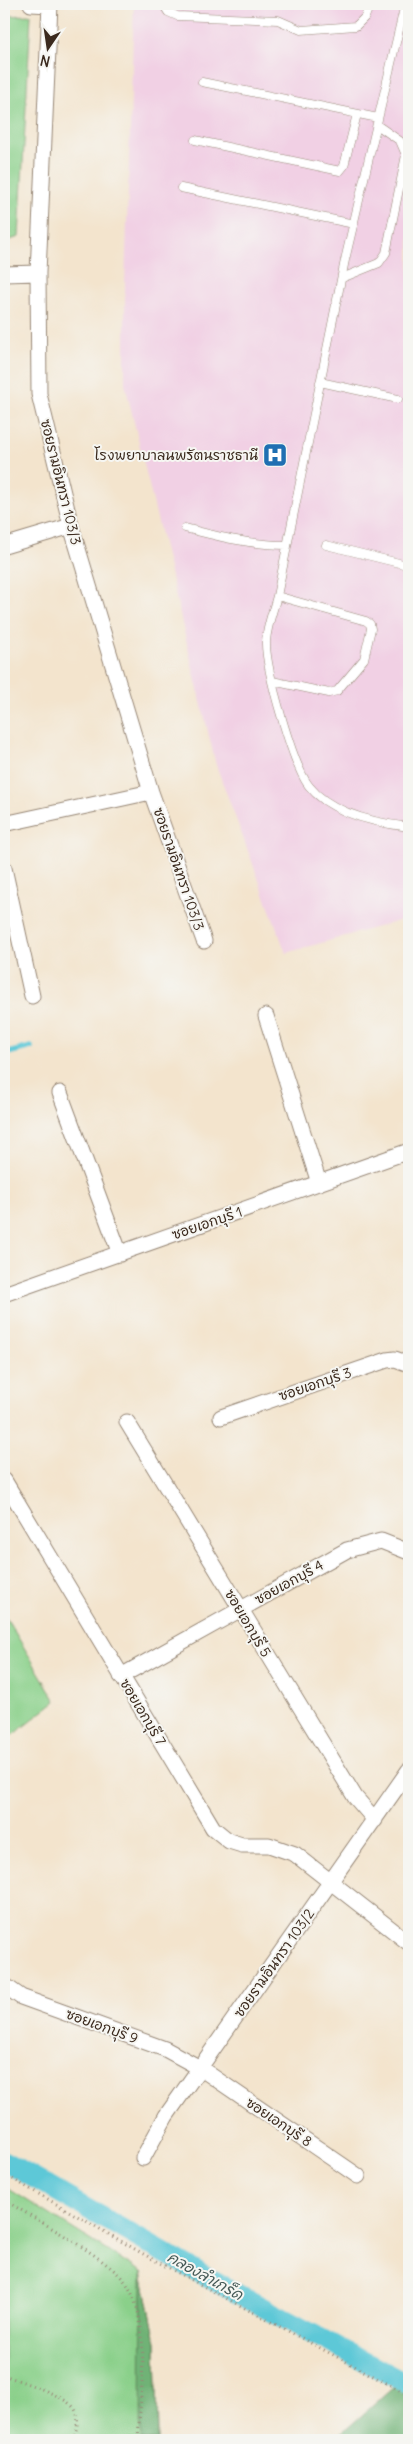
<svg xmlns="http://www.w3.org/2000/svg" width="413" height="2444" font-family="Delius,'Playpen Sans Thai',sans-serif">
	<rect width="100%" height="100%" fill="#f6f6f2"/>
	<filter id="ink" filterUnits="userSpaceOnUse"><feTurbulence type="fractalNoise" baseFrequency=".02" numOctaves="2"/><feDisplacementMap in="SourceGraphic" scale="10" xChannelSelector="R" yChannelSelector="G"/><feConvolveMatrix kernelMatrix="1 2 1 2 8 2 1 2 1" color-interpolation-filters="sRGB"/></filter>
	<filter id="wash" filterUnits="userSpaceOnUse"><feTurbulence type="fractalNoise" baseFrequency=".0096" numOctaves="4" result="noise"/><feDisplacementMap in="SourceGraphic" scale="20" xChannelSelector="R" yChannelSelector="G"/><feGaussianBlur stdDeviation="1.12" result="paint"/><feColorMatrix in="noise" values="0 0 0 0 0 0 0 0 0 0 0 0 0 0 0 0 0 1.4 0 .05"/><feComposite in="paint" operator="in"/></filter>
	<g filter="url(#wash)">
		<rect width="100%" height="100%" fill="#f3e4cd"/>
		<path fill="#f1d0e4" d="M 134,4 L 409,4 L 409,918 L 286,953 L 216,765 L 125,384 L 125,284 Z"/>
		<path fill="#8ad08a" stroke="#627d54" d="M 31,15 L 19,237 L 4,242 L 4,16 Z
			M 4,1614 L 56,1701 L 4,1742 Z
			M 4,2186 L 142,2272 L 156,2342 L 158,2440 L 4,2440 Z"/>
		<path fill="#6fb276" stroke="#556e4a" d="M 142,2272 L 156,2342 L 158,2440 L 141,2440 Z
			M 397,2384 L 409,2391 L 409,2440 L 334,2440 Z"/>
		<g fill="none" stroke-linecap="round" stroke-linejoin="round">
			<path stroke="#5dc8d7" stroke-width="5.5" d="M 4,1054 L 31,1047"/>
			<path stroke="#5dc8d7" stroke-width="20" d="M 4,2161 L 206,2277 L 409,2385"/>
		</g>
	</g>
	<g filter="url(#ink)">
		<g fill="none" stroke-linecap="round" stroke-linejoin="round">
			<defs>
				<path id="lane" d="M 163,4 L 168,12 L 177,16 L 278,20 L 301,30 L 356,26 L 365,17 L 370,4
					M 405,4 L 345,260 L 277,596 C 273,611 267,626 266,641 C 265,667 293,766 309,786 C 331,814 376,823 409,827
					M 202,82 L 378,118
					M 195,140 L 340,171 L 344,166 L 357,114
					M 181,188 L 354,224
					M 342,278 L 379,263 L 386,253 L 406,155 L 400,141 L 377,125
					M 320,382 L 398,399
					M 185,528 C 220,537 251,545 287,545
					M 326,545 L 403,564 L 409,562
					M 272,681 L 329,693 L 337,691 L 364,659 L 371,629 L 370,624 L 366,621 L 277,596"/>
				<path id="street" d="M 31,4 L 50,5
					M 50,4 L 38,273 L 39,394 L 71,526 L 151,792 L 204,941
					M 4,274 L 38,273
					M 4,546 L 71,526
					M 4,824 L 151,792
					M 4,868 L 32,996
					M 266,1016 L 319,1183
					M 60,1093 L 120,1254
					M 4,1294 L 409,1151
					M 221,1417 L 387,1360 L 395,1359 L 409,1364
					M 127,1422 L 355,1797 L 375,1820
					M 4,1480 L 213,1828 L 229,1841 L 242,1845 L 269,1845 L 295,1854 L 409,1943
					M 121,1676 L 347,1550 L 381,1541 L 409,1552
					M 4,1985 L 21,1997 L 165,2049 L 200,2068 L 358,2176
					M 143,2158 L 166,2116 L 409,1770"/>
			</defs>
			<use href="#lane" stroke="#978776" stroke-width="9"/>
			<use href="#street" stroke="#978776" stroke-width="17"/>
			<path stroke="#978776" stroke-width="3" stroke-dasharray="1 4" stroke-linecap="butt" d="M 4,2174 L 154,2260 L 409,2395
				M 4,2200 C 32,2217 114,2261 128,2286 C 152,2328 140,2394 138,2440
				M 4,2375 C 21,2382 63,2394 74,2408 C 80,2416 77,2426 75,2434 L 66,2440
				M 4,2436 L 29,2440"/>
			<use href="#lane" stroke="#fff" stroke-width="8"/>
			<use href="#street" stroke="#fff" stroke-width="15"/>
		</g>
	</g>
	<defs>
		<symbol id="hospital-square" viewBox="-11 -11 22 22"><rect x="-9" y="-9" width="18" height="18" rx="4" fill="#1f6fb2" stroke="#f6f6f2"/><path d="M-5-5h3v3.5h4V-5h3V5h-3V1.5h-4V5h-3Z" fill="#fff"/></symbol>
	</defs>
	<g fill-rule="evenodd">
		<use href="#hospital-square" x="261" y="441" width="28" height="28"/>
	</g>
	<g text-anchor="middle" stroke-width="4" stroke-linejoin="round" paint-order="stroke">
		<g font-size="14" fill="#3b2a1e" stroke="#f6f6f2" text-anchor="end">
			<text x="258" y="460">โรงพยาบาลนพรัตนราชธานี</text>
		</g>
		<g font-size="14" fill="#3b2a1e" stroke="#f6f6f2">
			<text transform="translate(61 482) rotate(76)" y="5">ซอยรามอินทรา 103/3</text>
			<text transform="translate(179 869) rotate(71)" y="5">ซอยรามอินทรา 103/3</text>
			<text transform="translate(207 1223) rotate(-19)" y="5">ซอยเอกบุรี 1</text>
			<text transform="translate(315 1384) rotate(-19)" y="5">ซอยเอกบุรี 3</text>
			<text transform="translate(289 1582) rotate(-29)" y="5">ซอยเอกบุรี 4</text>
			<text transform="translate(248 1623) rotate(59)" y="5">ซอยเอกบุรี 5</text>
			<text transform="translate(143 1712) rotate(59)" y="5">ซอยเอกบุรี 7</text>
			<text transform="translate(274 1963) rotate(-55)" y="5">ซอยรามอินทรา 103/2</text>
			<text transform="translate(102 2026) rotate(20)" y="5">ซอยเอกบุรี 9</text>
			<text transform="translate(279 2122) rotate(34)" y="5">ซอยเอกบุรี 8</text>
		</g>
		<g font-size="15" font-style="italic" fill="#455956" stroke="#f6f6f2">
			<text transform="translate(205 2276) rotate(29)" y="5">คลองลำเกร็ด</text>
		</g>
	</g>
	<rect width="413" height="2444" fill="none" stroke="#f6f6f2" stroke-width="20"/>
	<g transform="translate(48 48) rotate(193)" stroke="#f6f6f2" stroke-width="4" paint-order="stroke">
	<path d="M0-4L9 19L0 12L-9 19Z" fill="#3b2a1e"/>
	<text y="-8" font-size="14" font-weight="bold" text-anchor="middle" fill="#3b2a1e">N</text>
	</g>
</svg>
